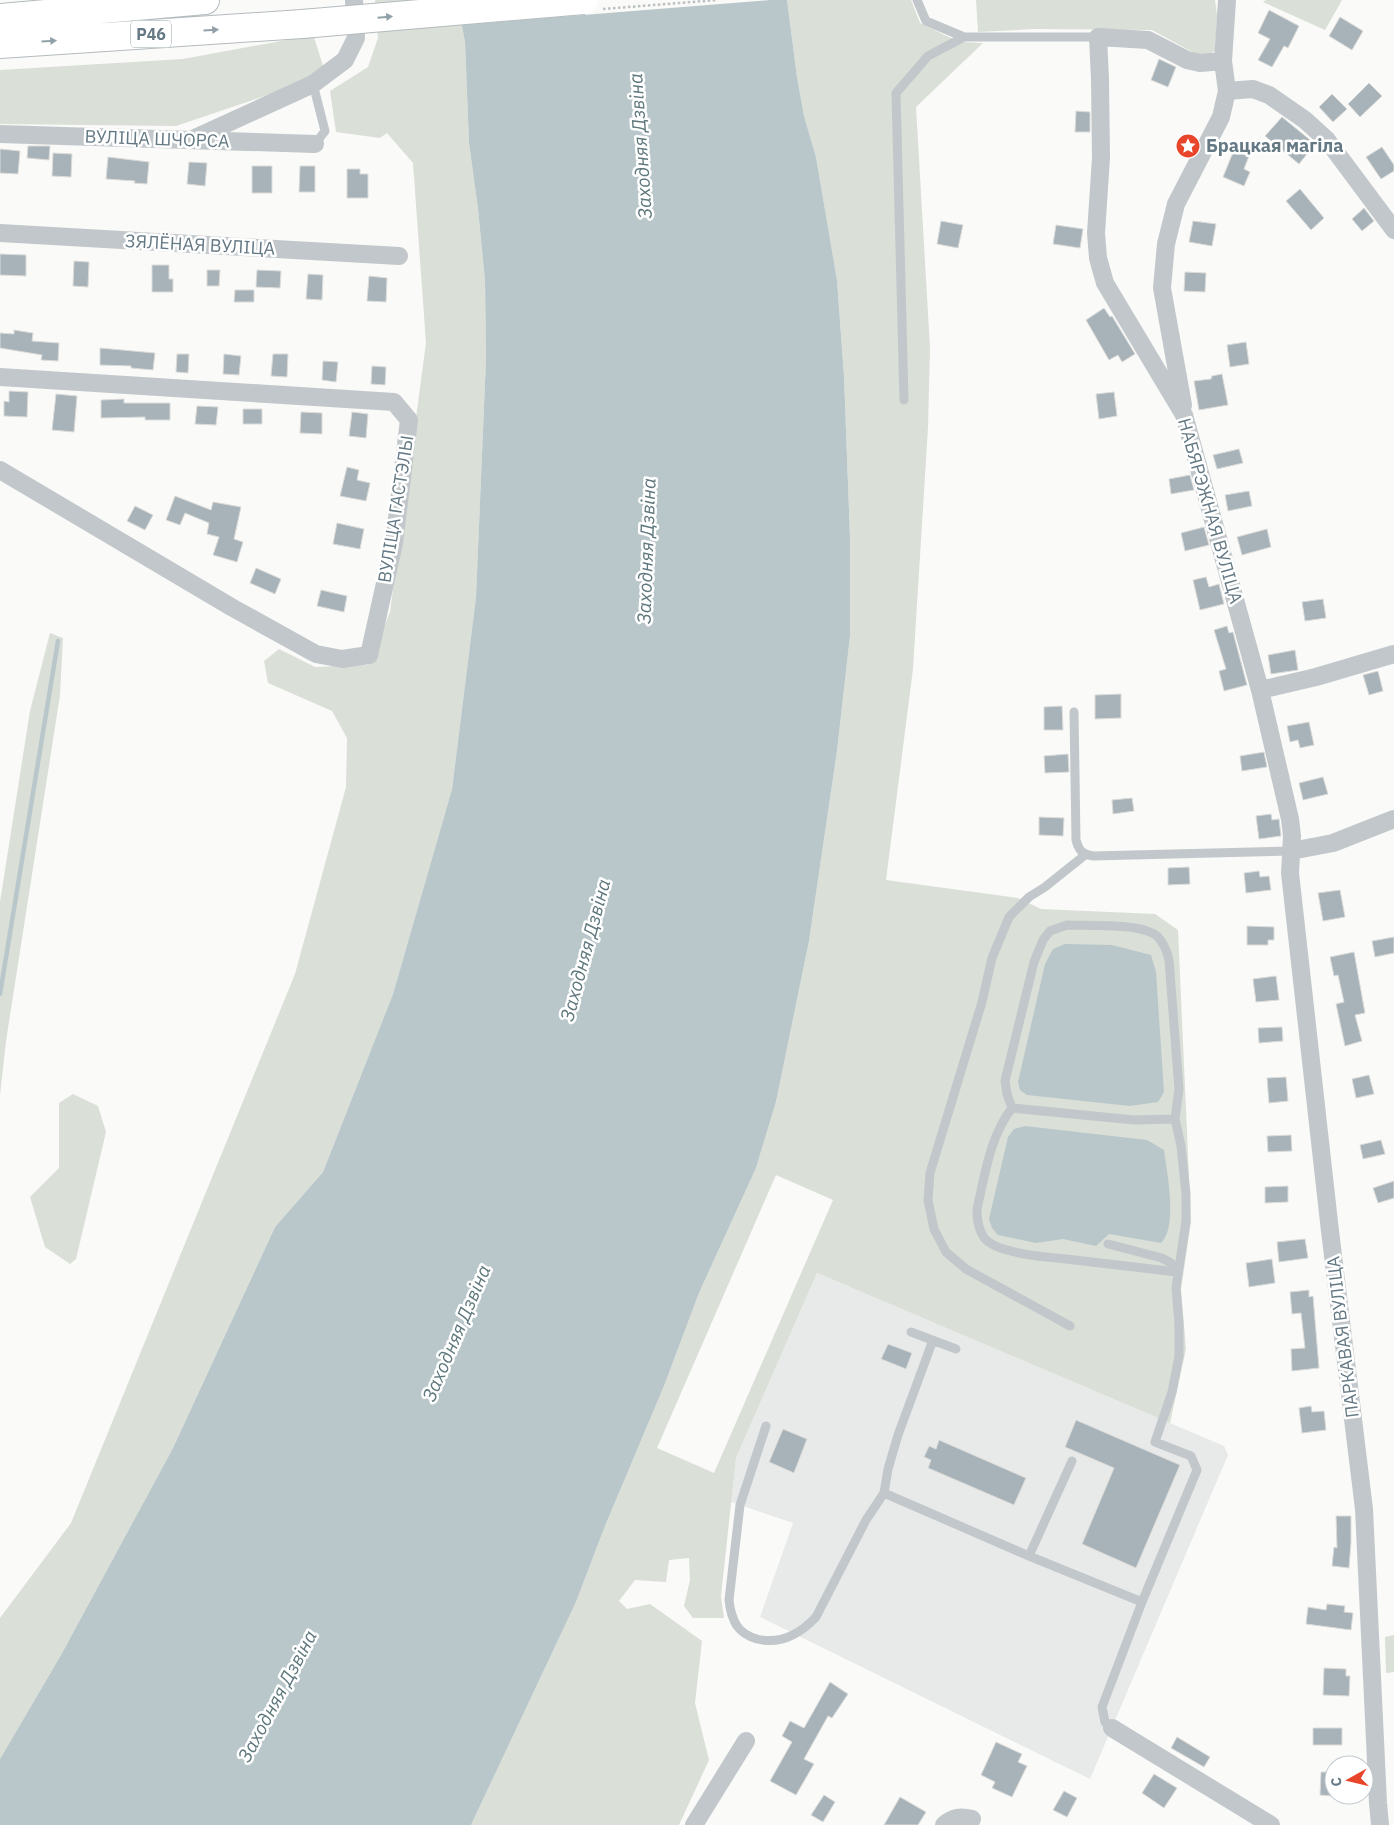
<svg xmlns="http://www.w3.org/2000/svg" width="1394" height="1825" font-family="'IBM Plex Sans',sans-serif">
	<rect width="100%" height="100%" fill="#fafaf8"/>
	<path fill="#e8eae9" d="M 817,1273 L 1224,1446 L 1228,1455 L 1090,1779 L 760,1617 L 793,1523 L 731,1502 L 736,1458 Z"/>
	<path fill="#dadfd7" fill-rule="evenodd" d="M 375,0 L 457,0 L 465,42 L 469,143 L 478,209 L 485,281 L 486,359 L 476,597 L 452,789 L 393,994 L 323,1172 L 275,1227 L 173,1448 L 61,1655 L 0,1759 L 0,1618 L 71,1523 L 295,974 L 346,787 L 347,738 L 332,711 L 268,683 L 264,661 L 279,649 L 315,667 L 368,665 L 390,612 L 426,343 L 413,163 L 387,133 L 380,138 L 336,132 L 330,91 L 368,67 L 378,38 Z
		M 787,0 L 911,0 L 920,23 L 959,42 L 983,43 L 916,107 L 930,348 L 928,427 L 913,669 L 886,880 L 1018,898 L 1041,909 L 1155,914 L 1178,930 L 1191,1222 L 1181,1289 L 1186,1349 L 1170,1423 L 817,1273 L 736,1458 L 721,1596 L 724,1618 L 693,1618 L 684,1606 L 690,1580 L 689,1558 L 669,1560 L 666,1582 L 635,1580 L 619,1601 L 627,1609 L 650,1604 L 702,1641 L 695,1703 L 709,1760 L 679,1825 L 471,1825 L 576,1602 L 605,1526 L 664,1386 L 699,1293 L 756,1168 L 776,1102 L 809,941 L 837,751 L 850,636 L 850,537 L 844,376 L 837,280 L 816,157 L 804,116 L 797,77 ZM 776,1175 L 833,1200 L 714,1473 L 657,1448 Z
		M 976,0 L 1215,0 L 1217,15 L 1215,51 L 1207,55 L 1196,54 L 1152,30 L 1035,29 L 978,32 Z
		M 1266,0 L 1342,0 L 1325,30 L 1263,2 Z
		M 303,37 L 314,37 L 324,69 L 306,82 L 176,126 L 0,124 L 0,70 L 183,59 Z
		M 50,633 L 63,638 L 60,695 L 6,1041 L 0,1095 L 0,902 L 30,711 Z
		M 73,1094 L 98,1106 L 106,1132 L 76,1259 L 70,1264 L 45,1247 L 30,1197 L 59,1168 L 59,1103 Z
		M 1394,1635 L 1394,1672 L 1386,1673 L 1385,1637 Z"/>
	<path fill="#b9c7ca" d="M 457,0 L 787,0 L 797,77 L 804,116 L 816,157 L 837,280 L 844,376 L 850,537 L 850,636 L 837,751 L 809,941 L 776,1102 L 756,1168 L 699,1293 L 664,1386 L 605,1526 L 576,1602 L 471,1825 L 0,1825 L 0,1759 L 61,1655 L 173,1448 L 275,1227 L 323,1172 L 393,994 L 452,789 L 476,597 L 486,359 L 485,281 L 478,209 L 469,143 L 465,42 Z
		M 1065,944 L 1112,945 L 1151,955 L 1156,972 L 1164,1092 L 1158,1102 L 1130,1106 L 1027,1095 L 1020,1090 L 1018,1082 L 1045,964 L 1053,949 Z
		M 1025,1126 L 1147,1140 L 1164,1150 C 1167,1173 1178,1227 1161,1243 L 1109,1234 L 1096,1246 L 1063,1239 L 1036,1243 L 998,1235 L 992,1228 L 989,1219 L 1008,1137 L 1014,1129 Z"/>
	<path fill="#fafaf8" d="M 454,0 L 770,0 L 459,25 Z"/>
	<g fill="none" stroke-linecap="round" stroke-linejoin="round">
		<path stroke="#b9c7ca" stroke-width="4.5" d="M 0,994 L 58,641"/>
	</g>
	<path fill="#a7b3b8" stroke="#dcdcda" d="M 1269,10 L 1299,26 L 1288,48 L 1284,46 L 1272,67 L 1258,60 L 1270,39 L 1258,33 Z
		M 1340,17 L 1363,31 L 1352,50 L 1329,36 Z
		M 1159,59 L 1176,67 L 1168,87 L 1151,80 Z
		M 1369,83 L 1382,96 L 1360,117 L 1348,104 Z
		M 1332,94 L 1347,109 L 1333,122 L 1319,107 Z
		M 1076,111 L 1090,112 L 1090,132 L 1075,132 Z
		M 1282,117 L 1315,144 L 1299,164 L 1265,136 Z
		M 28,146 L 50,146 L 49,160 L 27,158 Z
		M 1382,147 L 1394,165 L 1394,171 L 1381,179 L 1366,157 Z
		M 0,149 L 20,151 L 18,174 L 0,173 Z
		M 1234,150 L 1249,156 L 1244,169 L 1250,172 L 1244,186 L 1223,177 Z
		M 53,153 L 72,154 L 71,177 L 52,176 Z
		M 108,157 L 149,162 L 147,184 L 134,183 L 135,181 L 106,179 Z
		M 189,162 L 207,163 L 205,186 L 187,184 Z
		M 252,166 L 272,166 L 272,193 L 252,193 Z
		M 300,166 L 315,166 L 315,192 L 299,192 Z
		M 347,169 L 360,169 L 360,174 L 368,174 L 368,198 L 347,198 Z
		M 1300,189 L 1324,218 L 1311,230 L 1286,201 Z
		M 1364,208 L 1374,221 L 1362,231 L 1352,219 Z
		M 941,221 L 963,225 L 958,248 L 937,244 Z
		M 1193,221 L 1216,224 L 1212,246 L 1189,242 Z
		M 1056,225 L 1083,229 L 1080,248 L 1053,244 Z
		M 0,254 L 26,255 L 26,276 L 0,275 Z
		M 74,261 L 89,262 L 88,287 L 73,286 Z
		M 152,265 L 169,265 L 169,279 L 173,279 L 173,292 L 152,292 Z
		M 207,270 L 220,270 L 219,286 L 207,286 Z
		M 257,270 L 281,271 L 280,288 L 256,287 Z
		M 1185,272 L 1206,273 L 1205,292 L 1184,291 Z
		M 308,274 L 323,275 L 322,300 L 306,299 Z
		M 369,276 L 387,278 L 386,302 L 367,301 Z
		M 235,290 L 254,290 L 254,302 L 234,302 Z
		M 1104,308 L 1110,317 L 1112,316 L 1135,354 L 1122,362 L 1118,355 L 1109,360 L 1086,320 Z
		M 14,330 L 33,333 L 32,341 L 59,343 L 58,361 L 41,360 L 42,355 L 0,348 L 0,333 L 14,334 Z
		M 1246,342 L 1249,364 L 1230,367 L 1227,345 Z
		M 100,348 L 155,353 L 153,370 L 131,368 L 131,366 L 100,365 Z
		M 177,354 L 189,354 L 188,373 L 176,372 Z
		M 224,354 L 241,356 L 239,375 L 223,374 Z
		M 273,354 L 288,354 L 287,377 L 271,376 Z
		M 323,361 L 338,362 L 336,382 L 322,380 Z
		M 372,366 L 386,367 L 385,385 L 371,384 Z
		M 1222,374 L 1228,405 L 1199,410 L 1194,381 L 1211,379 L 1212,376 Z
		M 9,391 L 28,392 L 27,417 L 4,416 L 4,401 L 9,402 Z
		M 1114,392 L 1117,416 L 1099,419 L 1096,394 Z
		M 56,394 L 77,396 L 74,432 L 52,430 Z
		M 124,399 L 124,403 L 170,403 L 170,420 L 145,420 L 145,417 L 101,418 L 101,400 Z
		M 197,406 L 218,407 L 216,425 L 195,424 Z
		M 243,409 L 262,409 L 262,424 L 243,424 Z
		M 301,412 L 322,413 L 322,434 L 300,433 Z
		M 352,412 L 368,414 L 366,438 L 349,436 Z
		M 1239,449 L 1243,463 L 1217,469 L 1213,455 Z
		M 347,467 L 359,470 L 357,480 L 370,483 L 366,501 L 340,496 Z
		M 1190,475 L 1194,490 L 1171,494 L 1169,479 Z
		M 1249,491 L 1252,506 L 1228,511 L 1225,495 Z
		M 175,496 L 211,510 L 213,502 L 241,507 L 234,539 L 243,542 L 237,562 L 213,555 L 219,537 L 207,534 L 209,523 L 185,513 L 180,525 L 166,520 Z
		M 135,506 L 153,515 L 145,530 L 127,521 Z
		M 337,523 L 364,529 L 360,549 L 333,544 Z
		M 1204,527 L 1209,545 L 1185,551 L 1181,533 Z
		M 1267,529 L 1271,547 L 1242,555 L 1237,537 Z
		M 256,568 L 281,579 L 275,594 L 250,583 Z
		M 1206,577 L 1209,587 L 1219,584 L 1224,604 L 1200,610 L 1193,580 Z
		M 321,590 L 347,596 L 344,612 L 317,606 Z
		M 1323,599 L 1326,618 L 1305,621 L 1302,602 Z
		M 1227,626 L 1229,633 L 1233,632 L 1247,685 L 1224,691 L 1219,671 L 1226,669 L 1214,630 Z
		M 1295,650 L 1298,670 L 1271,674 L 1268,655 Z
		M 1378,671 L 1383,691 L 1369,695 L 1363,675 Z
		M 1121,694 L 1121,718 L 1095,719 L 1095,695 Z
		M 1062,706 L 1063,730 L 1044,730 L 1044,707 Z
		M 1309,722 L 1314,745 L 1300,748 L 1298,740 L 1290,742 L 1287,726 Z
		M 1264,752 L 1267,767 L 1242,771 L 1240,756 Z
		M 1068,754 L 1069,772 L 1045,773 L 1044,756 Z
		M 1323,777 L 1328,794 L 1303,800 L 1299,783 Z
		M 1132,798 L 1134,811 L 1113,814 L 1112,800 Z
		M 1271,814 L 1272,820 L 1279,819 L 1281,836 L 1259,839 L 1256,816 Z
		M 1039,817 L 1064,818 L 1063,836 L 1039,835 Z
		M 1189,867 L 1190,884 L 1168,885 L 1168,868 Z
		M 1259,871 L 1260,877 L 1269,876 L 1271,890 L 1246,893 L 1244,873 Z
		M 1340,890 L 1345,917 L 1323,921 L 1318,893 Z
		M 1247,926 L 1274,927 L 1274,940 L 1268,940 L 1268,945 L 1247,945 Z
		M 1394,937 L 1394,953 L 1375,957 L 1372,941 Z
		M 1354,952 L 1365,1013 L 1355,1015 L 1362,1041 L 1345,1046 L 1336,1004 L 1344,1002 L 1338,975 L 1334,976 L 1330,957 Z
		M 1276,976 L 1279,1000 L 1256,1002 L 1253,979 Z
		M 1282,1027 L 1283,1041 L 1259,1043 L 1258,1028 Z
		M 1369,1075 L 1374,1094 L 1356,1098 L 1352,1079 Z
		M 1286,1077 L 1288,1101 L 1269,1103 L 1267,1078 Z
		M 1291,1135 L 1292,1151 L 1268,1152 L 1267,1136 Z
		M 1381,1140 L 1385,1154 L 1363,1159 L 1360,1145 Z
		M 1394,1181 L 1394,1198 L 1378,1203 L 1373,1188 Z
		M 1288,1186 L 1288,1202 L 1265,1203 L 1265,1187 Z
		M 1305,1239 L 1308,1258 L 1279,1262 L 1277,1242 Z
		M 1272,1259 L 1275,1283 L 1249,1287 L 1246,1263 Z
		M 1309,1290 L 1309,1297 L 1313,1296 L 1319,1368 L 1292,1371 L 1291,1349 L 1305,1348 L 1301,1313 L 1292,1314 L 1290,1292 Z
		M 888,1344 L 912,1353 L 906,1369 L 881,1359 Z
		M 1311,1406 L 1312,1412 L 1324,1411 L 1326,1430 L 1302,1433 L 1299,1408 Z
		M 1076,1420 L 1180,1465 L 1136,1568 L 1082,1544 L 1114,1468 L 1065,1447 Z
		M 783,1429 L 807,1439 L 794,1473 L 769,1462 Z
		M 939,1440 L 1026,1478 L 1014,1505 L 928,1468 L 931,1460 L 924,1457 L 929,1446 L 936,1449 Z
		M 1336,1516 L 1351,1516 L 1351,1542 L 1349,1568 L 1332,1566 L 1334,1547 L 1337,1548 Z
		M 1327,1604 L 1345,1606 L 1344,1612 L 1353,1613 L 1351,1630 L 1306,1624 L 1308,1607 L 1326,1610 Z
		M 1324,1668 L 1346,1669 L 1346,1676 L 1350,1676 L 1349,1696 L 1323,1695 Z
		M 830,1682 L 848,1694 L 832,1718 L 828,1716 L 804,1759 L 814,1764 L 796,1795 L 770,1781 L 792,1742 L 782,1736 L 790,1721 L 804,1728 Z
		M 1313,1728 L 1342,1728 L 1342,1745 L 1313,1745 Z
		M 1177,1737 L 1210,1757 L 1204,1767 L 1171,1748 Z
		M 996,1742 L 1022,1754 L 1018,1762 L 1027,1766 L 1012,1797 L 992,1788 L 995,1782 L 981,1775 Z
		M 1321,1772 L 1334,1772 L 1333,1796 L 1320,1795 Z
		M 1154,1774 L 1177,1788 L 1164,1808 L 1142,1793 Z
		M 1064,1791 L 1077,1798 L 1067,1817 L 1053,1810 Z
		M 824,1795 L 835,1802 L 823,1822 L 811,1815 Z
		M 900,1797 L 926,1812 L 918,1825 L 884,1825 Z"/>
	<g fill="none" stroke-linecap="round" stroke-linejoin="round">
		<defs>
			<path id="primary" d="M 0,18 L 205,0
				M 0,44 L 302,24"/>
		</defs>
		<use href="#primary" stroke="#b4bbbe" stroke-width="30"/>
		<path stroke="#c1c7ca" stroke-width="9" d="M 917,0 L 926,21 L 964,37 L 1098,37
			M 313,84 L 325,131 L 315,144
			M 904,400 L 896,93 L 928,56 L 964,37
			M 1074,712 L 1076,840 C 1079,851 1082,854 1093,856 L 1291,851
			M 1012,1108 L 1134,1120 L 1175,1119
			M 1108,1244 L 1162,1258 L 1171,1263 L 1177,1272
			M 1070,1326 L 966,1269 L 946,1252 L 934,1229 L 928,1200 L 930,1173 L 982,1002 L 992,958 L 1009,917 L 1029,897 L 1045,887 L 1085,855
			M 911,1332 L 956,1349
			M 766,1426 L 740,1505 L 729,1600 C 730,1610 732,1618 737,1626 C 742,1633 750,1637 757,1639 C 781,1645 800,1634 816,1617 L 866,1520 L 884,1493 L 888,1469 L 898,1435 L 933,1340
			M 884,1493 L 1029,1556 L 1142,1602
			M 1029,1556 L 1072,1461
			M 1112,1728 L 1105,1722 L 1102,1707 L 1142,1602 L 1197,1470 L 1191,1456 L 1155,1442 L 1172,1392 L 1179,1356 L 1179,1324 L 1176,1288 L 1186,1221 L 1186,1194 L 1181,1146 L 1175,1119 L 1179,1089 L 1169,960 C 1167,951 1164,943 1157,936 C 1141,923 1089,926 1067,925 L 1050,931 L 1043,940 L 1034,962 L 1005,1081 L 1007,1094 L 1012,1108 C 990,1136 985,1175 977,1209 C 977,1222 979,1236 990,1243 C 1007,1254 1046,1257 1066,1259 C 1103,1263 1140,1268 1177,1272"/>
		<path stroke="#c1c7ca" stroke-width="18" d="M 1223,61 L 1200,63 L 1187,60 L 1148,40 L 1098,37 L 1100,79 L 1101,158 L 1096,233 L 1098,258 L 1105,283 L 1184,415 L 1260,690 L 1290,819 L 1292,836 L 1290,873 L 1330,1231 L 1364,1509 L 1378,1803 L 1380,1825
			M 1227,91 L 1253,89 L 1269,95 L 1305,120 L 1327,140 L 1394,230
			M 0,134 L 315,144
			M 195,138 L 313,84 L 345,60 L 356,38 L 354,0
			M 0,233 L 399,256
			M 0,377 L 394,402 L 409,420 L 394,543 L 369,655 L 342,659 L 316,654 L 233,608 L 0,470
			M 1183,405 L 1162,288 L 1166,244 L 1176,204 L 1221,117 L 1227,91 L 1223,61 L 1227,0
			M 1260,690 L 1316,677 L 1394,654
			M 1291,851 L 1333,843 L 1394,819
			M 1112,1728 L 1271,1825
			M 694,1825 L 746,1741
			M 944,1825 C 953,1817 961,1816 972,1819"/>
		<use href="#primary" stroke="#fff" stroke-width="28"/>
		<defs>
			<path id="primary-bridge" d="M 302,24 L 584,0"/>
		</defs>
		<use href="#primary-bridge" stroke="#b4bbbe" stroke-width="30" stroke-linecap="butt"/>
		<path stroke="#bbc0c2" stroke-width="2.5" stroke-dasharray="2.5 2.5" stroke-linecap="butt" d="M 603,9 L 717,0"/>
		<use href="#primary-bridge" stroke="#fff" stroke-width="28"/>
	</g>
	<defs><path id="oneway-solid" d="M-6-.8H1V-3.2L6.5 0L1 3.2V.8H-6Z" transform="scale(1.25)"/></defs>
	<g fill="#92a1a9">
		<use href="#oneway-solid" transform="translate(385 17) rotate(-5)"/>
		<use href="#oneway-solid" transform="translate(211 30) rotate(-4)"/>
		<use href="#oneway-solid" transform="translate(49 41) rotate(-4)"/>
	</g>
	<defs>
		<symbol id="sight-disc" viewBox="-11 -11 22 22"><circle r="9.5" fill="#e8452a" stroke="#fff"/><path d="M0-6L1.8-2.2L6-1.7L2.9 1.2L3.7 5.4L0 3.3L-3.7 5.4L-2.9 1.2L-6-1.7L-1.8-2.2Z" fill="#fff"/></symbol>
	</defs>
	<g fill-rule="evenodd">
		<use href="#sight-disc" x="1174" y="132" width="28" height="28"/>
	</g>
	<g text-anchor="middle" stroke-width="5" stroke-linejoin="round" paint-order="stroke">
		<rect fill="#fff" stroke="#92a1a9" stroke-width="1" x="131" y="20.5" width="40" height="27" rx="4"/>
		<g font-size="16" font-weight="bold" fill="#647984">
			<text x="151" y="40">Р46</text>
		</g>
		<g font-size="18" fill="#647984" stroke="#fff">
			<text transform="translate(157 139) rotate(2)" y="6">ВУЛІЦА ШЧОРСА</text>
			<text transform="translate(200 245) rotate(3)" y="6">ЗЯЛЁНАЯ ВУЛІЦА</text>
			<text transform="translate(396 509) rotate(-81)" y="6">ВУЛІЦА ГАСТЭЛЫ</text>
			<text transform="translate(1210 511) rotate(74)" y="6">НАБЯРЭЖНАЯ ВУЛІЦА</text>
			<text transform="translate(1343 1337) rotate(-97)" y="6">ПАРКАВАЯ ВУЛІЦА</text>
		</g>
		<g font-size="18" font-weight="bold" fill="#647984" stroke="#fff" text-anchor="start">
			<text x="1206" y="152">Брацкая магіла</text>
		</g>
		<g font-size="19" font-style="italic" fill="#5f787d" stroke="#fff">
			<text transform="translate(640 146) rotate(-94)" y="7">Заходняя Дзвіна</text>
			<text transform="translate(646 551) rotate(-88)" y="7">Заходняя Дзвіна</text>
			<text transform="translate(585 950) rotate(-75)" y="7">Заходняя Дзвіна</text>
			<text transform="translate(456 1333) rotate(-67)" y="7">Заходняя Дзвіна</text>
			<text transform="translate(277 1696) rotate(-62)" y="7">Заходняя Дзвіна</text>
		</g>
	</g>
	<g transform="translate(1349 1780) rotate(262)"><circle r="24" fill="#ffffff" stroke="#c1c9ce"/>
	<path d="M0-4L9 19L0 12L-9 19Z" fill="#e8452a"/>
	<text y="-8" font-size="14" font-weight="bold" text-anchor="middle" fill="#647984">С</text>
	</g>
</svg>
